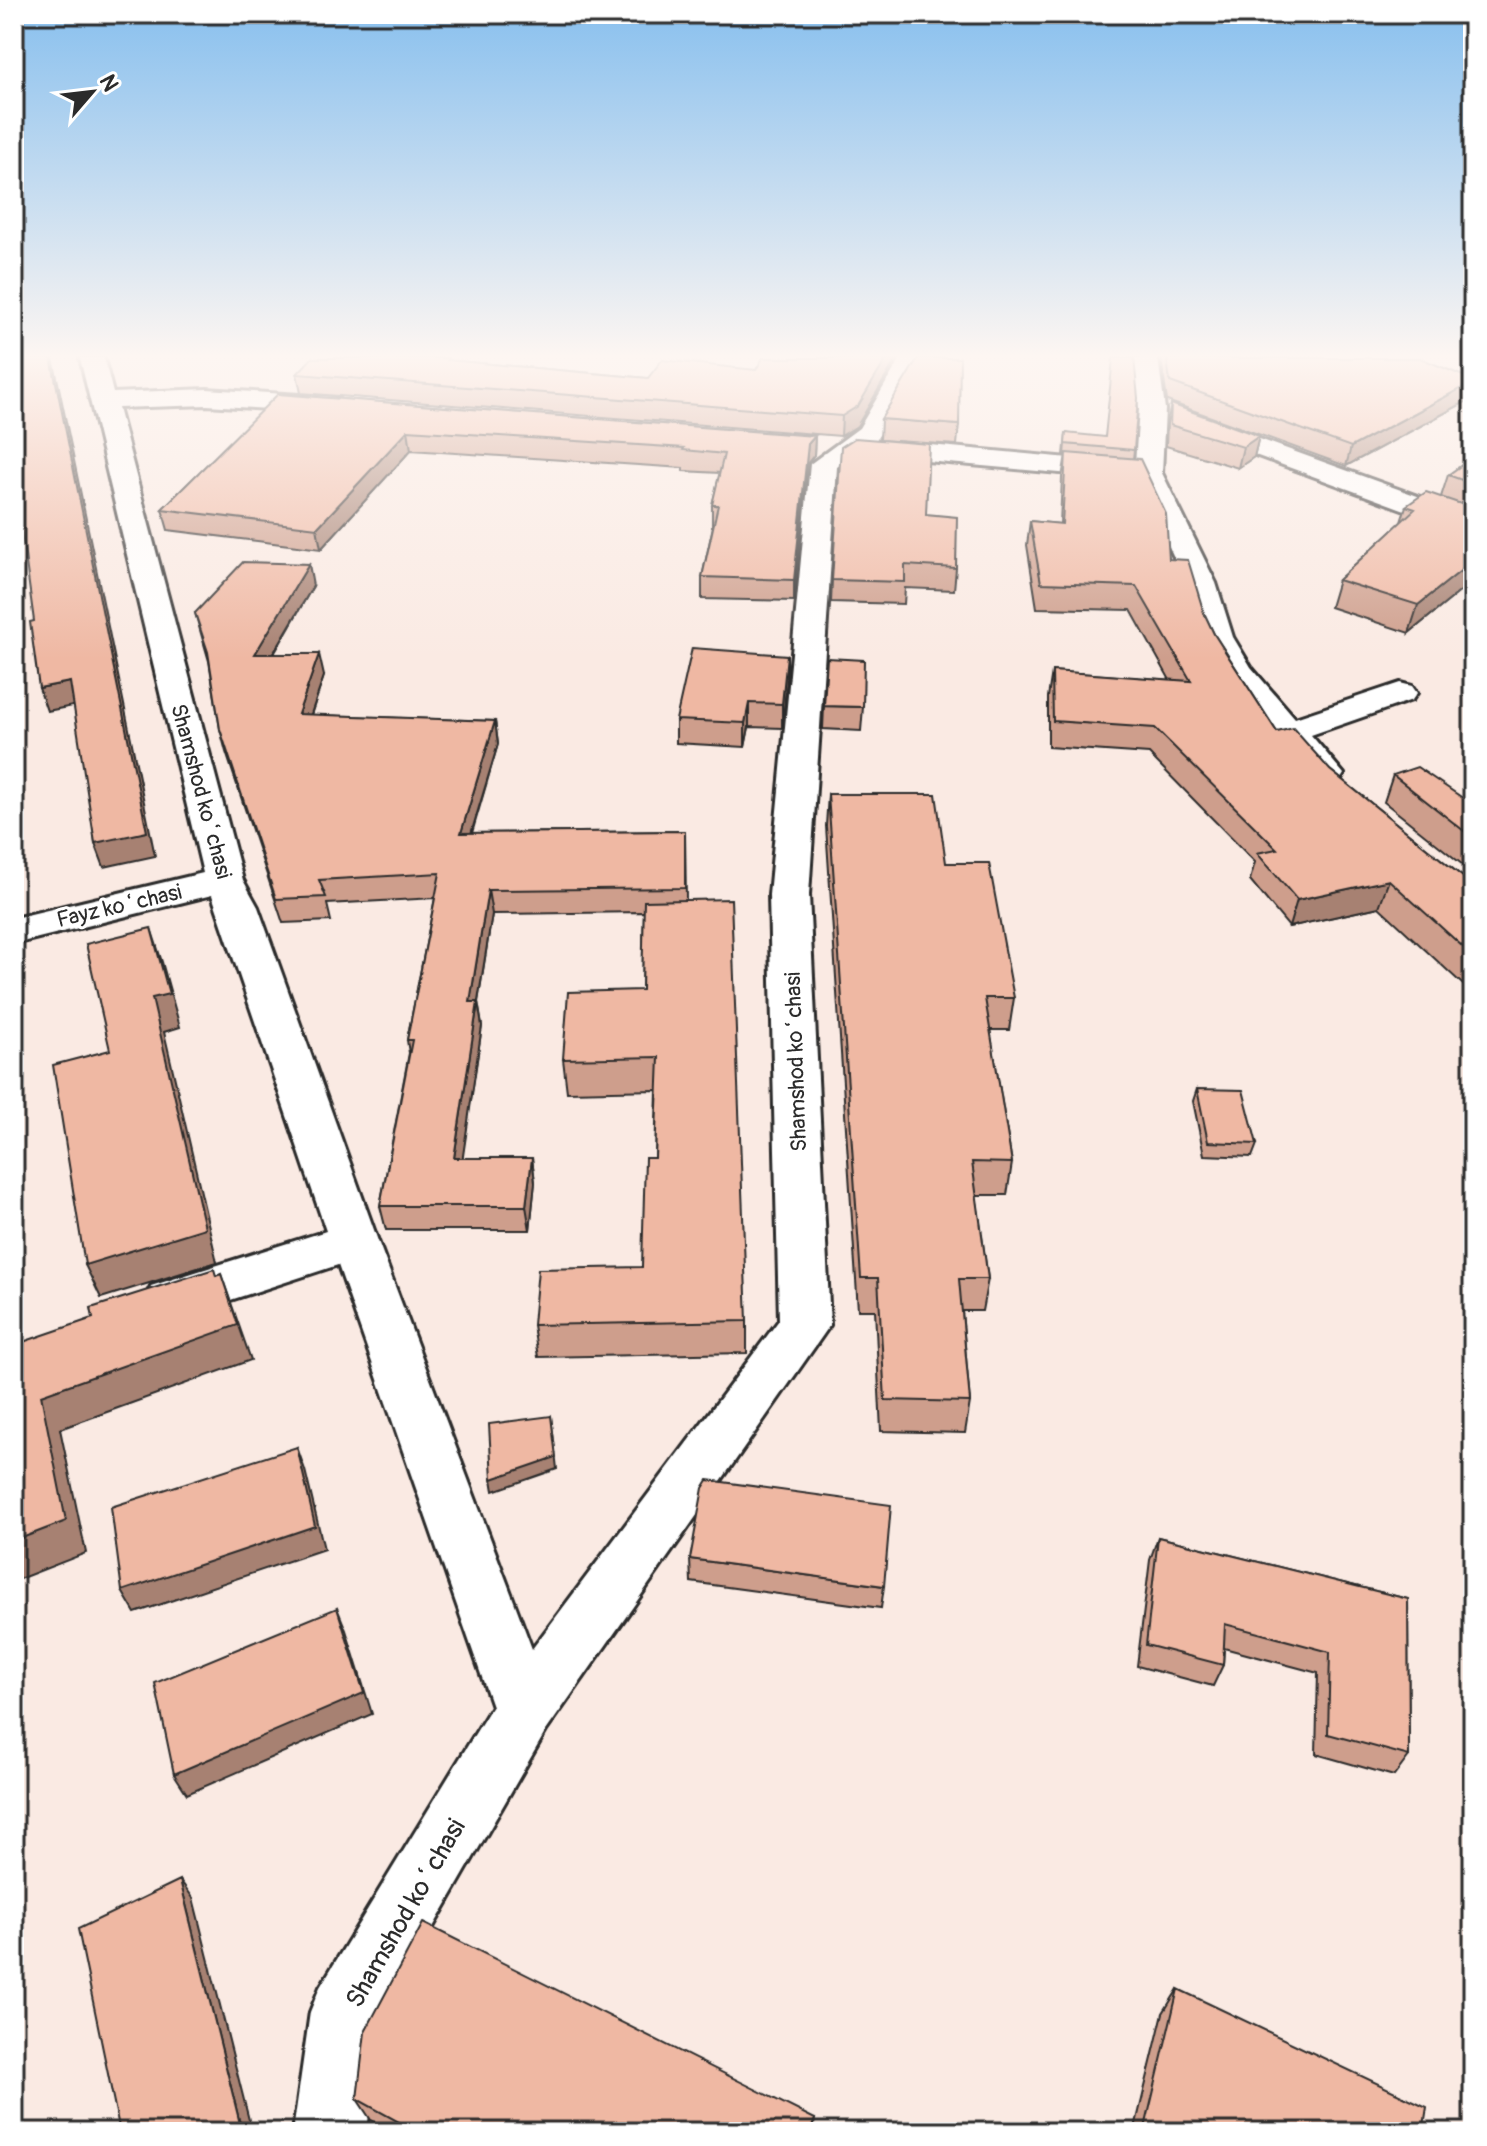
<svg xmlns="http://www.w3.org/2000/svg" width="1487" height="2146" font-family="Pangolin,sans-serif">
	<rect width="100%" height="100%" fill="#faeae3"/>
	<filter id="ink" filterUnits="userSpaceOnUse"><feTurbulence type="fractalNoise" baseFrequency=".0125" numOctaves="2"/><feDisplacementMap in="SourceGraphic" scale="16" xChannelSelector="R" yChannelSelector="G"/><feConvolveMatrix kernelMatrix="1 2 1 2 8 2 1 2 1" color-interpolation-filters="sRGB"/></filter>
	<g filter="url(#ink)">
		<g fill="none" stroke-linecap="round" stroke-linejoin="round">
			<defs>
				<path id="minor" d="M 80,358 L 104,358 L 113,393 L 207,389 L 332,397 L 341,400 L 345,405 L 341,410 L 332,413 L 207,405 L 118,408 L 243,880 L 258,907 L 378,1241 L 532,1649 L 779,1320 L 769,895 L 810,464 L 859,428 L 901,358 L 925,358 L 876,440 L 1135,464 L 1139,409 L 1134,358 L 1158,358 L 1165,409 L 1162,473 L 1216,583 L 1233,637 L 1251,667 L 1295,718 L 1400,683 L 1412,686 L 1417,693 L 1412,700 L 1311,735 L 1344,774 L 1339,782 L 1326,785 L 1313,782 L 1221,672 L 1201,637 L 1186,583 L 1138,480 L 871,456 L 860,451 L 837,467 L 809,895 L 830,1325 L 546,1731 L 379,2021 L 367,2132 L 293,2132 L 310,2012 L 320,1987 L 492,1706 L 338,1265 L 169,1320 L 151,1314 L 144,1300 L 151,1286 L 326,1231 L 212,895 L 14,944 L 14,918 L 203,873 Z
					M 1199,417 L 1473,516 L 1473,535 L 1190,431 L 1186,425 L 1190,419 Z"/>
			</defs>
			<use href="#minor" stroke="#2b2b2b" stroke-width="6"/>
			<use href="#minor" fill="#fff" fill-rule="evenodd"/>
		</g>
		<path fill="#ce9e8c" stroke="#2b2b2b" stroke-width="2" d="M 763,358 L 857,426 L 841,436 L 301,393 L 297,374 L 458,361 L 648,378 L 756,370 Z
			M 1161,358 L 1420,358 L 1469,400 L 1346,466 L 1167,401 Z
			M 278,394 L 815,436 L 814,455 L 807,464 L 794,601 L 702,599 L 702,577 L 713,526 L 712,526 L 712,505 L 720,473 L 683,471 L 683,468 L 411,450 L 321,549 L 168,530 L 162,509 Z
			M 1171,404 L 1259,436 L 1254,457 L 1238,468 L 1166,446 L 1167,424 Z
			M 881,419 L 959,425 L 957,445 L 880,440 Z
			M 1066,433 L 1134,450 L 1133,459 L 1169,559 L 1204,613 L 1214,634 L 1277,732 L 1330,770 L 1468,881 L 1473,882 L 1473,994 L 1379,907 L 1289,927 L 1250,880 L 1255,862 L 1149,754 L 1048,747 L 1048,697 L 1052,671 L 1170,680 L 1131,610 L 1037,608 L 1027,545 L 1030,521 L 1060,524 L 1062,477 L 1066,455 L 1064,455 Z
			M 1473,457 L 1473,581 L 1409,633 L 1330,607 L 1338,580 L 1401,522 L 1406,506 L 1441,497 L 1448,475 Z
			M 926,514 L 956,568 L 954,590 L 905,588 L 904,604 L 831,602 L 832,580 Z
			M 313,586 L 274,654 L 324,676 L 311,715 L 495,721 L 498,744 L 472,833 L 685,831 L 686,900 L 747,1321 L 747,1353 L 538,1357 L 533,1325 L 642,1267 L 655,1158 L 657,1090 L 567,1092 L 563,1059 L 642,990 L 644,912 L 492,914 L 478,1002 L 482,1026 L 462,1158 L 532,1158 L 535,1182 L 530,1230 L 386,1230 L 380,1206 L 409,1053 L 407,1040 L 435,898 L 327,904 L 331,921 L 283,923 L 226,752 L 220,729 L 209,661 L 195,613 Z
			M 787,655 L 787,678 L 782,728 L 749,727 L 745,747 L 676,743 L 676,720 Z
			M 824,706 L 863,707 L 861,731 L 823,729 Z
			M 1393,775 L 1473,805 L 1473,873 L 1384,802 Z
			M 828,794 L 946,863 L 1014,998 L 1009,1030 L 990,1030 L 1012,1163 L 1007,1195 L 976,1195 L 988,1279 L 982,1311 L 962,1311 L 970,1402 L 965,1433 L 881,1431 L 875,1310 L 858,1310 L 826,826 Z
			M 1197,1089 L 1257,1144 L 1252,1157 L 1204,1155 L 1193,1101 Z
			M 1158,1537 L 1408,1599 L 1409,1756 L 1394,1776 L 1316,1754 L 1318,1673 L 1224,1648 L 1223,1665 L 1213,1686 L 1137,1666 L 1150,1560 Z
			M 690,1559 L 884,1586 L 881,1608 L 691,1582 Z
			M 1178,1989 L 1423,2132 L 1134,2132 L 1163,2013 Z
			M 357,2099 L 815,2119 L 813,2132 L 393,2132 L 371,2120 Z"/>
		<path fill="#a78172" stroke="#2b2b2b" stroke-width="2" d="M 51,358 L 53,358 L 155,856 L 104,867 L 95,843 Z
			M 887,358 L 897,358 L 857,426 L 841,436 L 842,416 Z
			M 1473,382 L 1473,388 L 1469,400 L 1346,466 L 1351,447 Z
			M 408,430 L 411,450 L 321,549 L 317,528 Z
			M 815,436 L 814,455 L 807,464 L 794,601 L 794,580 L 808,444 Z
			M 1259,436 L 1254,457 L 1238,468 L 1243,447 Z
			M 19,511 L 26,532 L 14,534 L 14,512 Z
			M 1473,561 L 1473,581 L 1409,633 L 1418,605 Z
			M 309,564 L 313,586 L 260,676 L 255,654 Z
			M 319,654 L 324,676 L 303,737 L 298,714 Z
			M 787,655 L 787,678 L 782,728 L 782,704 Z
			M 70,682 L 78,705 L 47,711 L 39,688 Z
			M 749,703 L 749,727 L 745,747 L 745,723 Z
			M 495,721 L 498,744 L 464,857 L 461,833 Z
			M 1389,880 L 1379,907 L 1289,927 L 1297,900 Z
			M 488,890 L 492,914 L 474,1026 L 470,1002 Z
			M 151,928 L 162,962 L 180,1027 L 164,1032 L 217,1262 L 101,1298 L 85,1265 L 152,998 Z
			M 478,1002 L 482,1026 L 459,1183 L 454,1158 Z
			M 532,1158 L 535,1182 L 530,1230 L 526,1206 Z
			M 221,1274 L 251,1360 L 60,1429 L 86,1553 L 14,1581 L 14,1541 L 41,1395 Z
			M 551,1416 L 557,1469 L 494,1491 L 492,1479 Z
			M 297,1447 L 305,1470 L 324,1549 L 135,1613 L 122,1591 Z
			M 337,1608 L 346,1630 L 372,1714 L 187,1794 L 174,1774 Z
			M 180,1880 L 193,1898 L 252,2132 L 242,2132 Z"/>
		<path fill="#efb8a3" stroke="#2b2b2b" stroke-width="2" d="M 14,358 L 51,358 L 147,832 L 95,843 L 70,682 L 39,688 L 30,622 L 34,621 L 19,511 L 14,512 Z
			M 312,358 L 448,358 L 447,360 L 648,378 L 662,360 L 756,370 L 763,358 L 887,358 L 858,406 L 842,416 L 297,374 Z
			M 918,358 L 960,358 L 959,425 L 881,419 Z
			M 1113,358 L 1134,358 L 1138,398 L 1134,450 L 1065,444 L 1066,433 L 1105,437 Z
			M 1167,358 L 1420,358 L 1473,380 L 1473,382 L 1351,447 L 1170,382 Z
			M 278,394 L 815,436 L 808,444 L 794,580 L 702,577 L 718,505 L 712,505 L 724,454 L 683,450 L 684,448 L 408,430 L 317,528 L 162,509 Z
			M 1171,404 L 1259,436 L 1243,447 L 1170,425 Z
			M 855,438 L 929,444 L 926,514 L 957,517 L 956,568 L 905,565 L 905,582 L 832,580 L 841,447 Z
			M 1066,453 L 1140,459 L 1166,514 L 1169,559 L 1188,560 L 1204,613 L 1214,634 L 1277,732 L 1293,728 L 1330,770 L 1468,881 L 1473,882 L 1473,956 L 1389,880 L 1297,900 L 1257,853 L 1277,849 L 1155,728 L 1053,721 L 1052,671 L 1191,681 L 1136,586 L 1041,583 L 1030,521 L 1062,524 Z
			M 1473,457 L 1473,484 L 1448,475 Z
			M 1426,492 L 1473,508 L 1473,561 L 1418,605 L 1338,580 L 1415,509 L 1406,506 Z
			M 243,562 L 309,564 L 255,654 L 319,654 L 298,714 L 495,721 L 461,833 L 685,831 L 685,888 L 488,890 L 470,1002 L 478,1002 L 454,1158 L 532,1158 L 526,1206 L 380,1206 L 412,1040 L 407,1040 L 440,873 L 319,880 L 326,897 L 276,899 L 220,729 L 208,652 L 195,613 Z
			M 692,648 L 787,655 L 782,704 L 749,703 L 745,723 L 676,720 Z
			M 827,658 L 864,660 L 863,707 L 824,706 Z
			M 1417,767 L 1473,805 L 1473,838 L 1393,775 Z
			M 828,794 L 936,794 L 946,863 L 989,863 L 1014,998 L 985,998 L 1012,1163 L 972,1162 L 988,1279 L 959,1279 L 970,1402 L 885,1400 L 878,1278 L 861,1278 Z
			M 731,899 L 747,1321 L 533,1325 L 538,1269 L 642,1267 L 645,1158 L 655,1158 L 659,1057 L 563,1059 L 568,992 L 642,990 L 644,901 Z
			M 151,928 L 169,994 L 152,998 L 205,1228 L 85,1265 L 53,1065 L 110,1050 L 86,944 Z
			M 1197,1089 L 1243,1090 L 1257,1144 L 1208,1142 Z
			M 214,1269 L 216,1276 L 221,1274 L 238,1325 L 41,1395 L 66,1521 L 14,1541 L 14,1345 L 93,1318 L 91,1308 Z
			M 551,1416 L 556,1457 L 492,1479 L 489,1424 Z
			M 297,1447 L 315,1526 L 122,1591 L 111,1507 Z
			M 708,1480 L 891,1505 L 884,1586 L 690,1559 L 703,1488 Z
			M 1158,1537 L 1408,1599 L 1409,1756 L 1328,1734 L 1330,1652 L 1225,1624 L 1223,1665 L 1146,1645 Z
			M 337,1608 L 364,1693 L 174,1774 L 155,1683 Z
			M 180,1880 L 242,2132 L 120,2132 L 78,1929 Z
			M 423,1923 L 815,2119 L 810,2132 L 417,2132 L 357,2099 L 365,2032 Z
			M 1178,1989 L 1427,2107 L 1423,2132 L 1144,2132 Z"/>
	</g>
	<linearGradient id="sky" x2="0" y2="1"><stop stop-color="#87bfee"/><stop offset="0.54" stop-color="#fdf6f2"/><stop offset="1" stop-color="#fdf6f2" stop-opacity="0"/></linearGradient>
	<rect width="1487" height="659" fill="url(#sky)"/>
	<g text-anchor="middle" stroke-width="6" stroke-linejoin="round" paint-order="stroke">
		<g font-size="22" fill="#2b2b2b" stroke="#fff">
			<text transform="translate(202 791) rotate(75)" y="8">Shamshod koʻchasi</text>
			<text transform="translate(119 905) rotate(-13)" y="8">Fayz koʻchasi</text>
			<text transform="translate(795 1062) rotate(-92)" y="8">Shamshod koʻchasi</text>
		</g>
		<g font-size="26" fill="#2b2b2b" stroke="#fff">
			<text transform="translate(405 1913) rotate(-60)" y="9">Shamshod koʻchasi</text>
		</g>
	</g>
	<rect width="1487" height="2146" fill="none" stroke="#fff" stroke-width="48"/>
	<rect x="24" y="24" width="1439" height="2098" fill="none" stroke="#2b2b2b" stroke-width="3" filter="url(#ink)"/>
	<g transform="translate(92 92) rotate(62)" stroke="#ffffff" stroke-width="6" paint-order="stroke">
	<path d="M0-6L14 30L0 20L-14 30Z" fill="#2b2b2b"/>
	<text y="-12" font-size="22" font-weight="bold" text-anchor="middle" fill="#2b2b2b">N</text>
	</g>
</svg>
